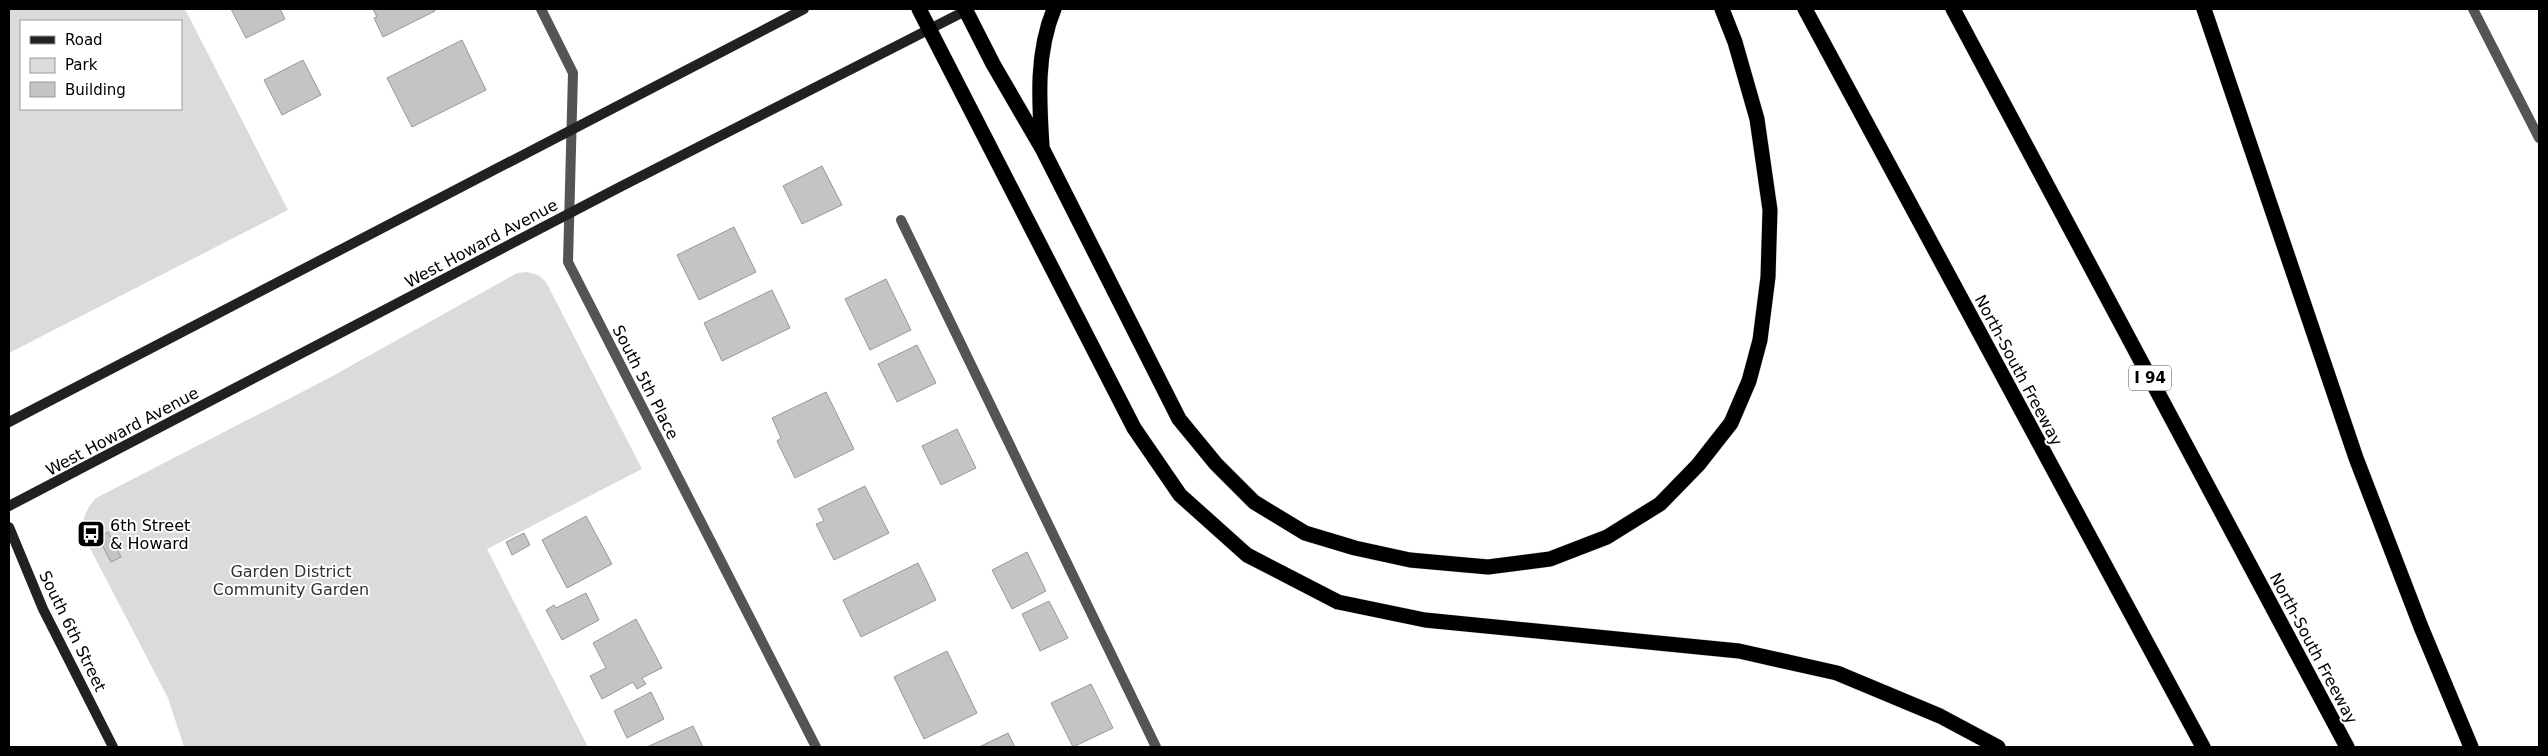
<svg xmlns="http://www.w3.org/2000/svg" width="2548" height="756" font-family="'DejaVu Sans',sans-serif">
	<rect width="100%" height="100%" fill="#fff"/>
	<path fill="#dbdbdb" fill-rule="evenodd" d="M 9,9 L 185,9 L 288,210 L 9,353 ZM 21,21 L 181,21 L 181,109 L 21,109 Z
		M 527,272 L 538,275 L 546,282 L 642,469 L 487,549 L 588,747 L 184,747 L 168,698 L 82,533 C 83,518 86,509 96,498 L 329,378 L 517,273 Z"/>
	<path fill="#c4c4c4" stroke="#989898" d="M 231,9 L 280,9 L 285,19 L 246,38 Z
		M 373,9 L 434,9 L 435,11 L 383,37 L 374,18 L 377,17 Z
		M 462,40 L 486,90 L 412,127 L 387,78 Z
		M 303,60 L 321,95 L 282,115 L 264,80 Z
		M 822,166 L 842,205 L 802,224 L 783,186 Z
		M 734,227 L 756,272 L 699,300 L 677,255 Z
		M 886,279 L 911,330 L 870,350 L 845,299 Z
		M 772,290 L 790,328 L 722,361 L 704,323 Z
		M 917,345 L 936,383 L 897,402 L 878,364 Z
		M 826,392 L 854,449 L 795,478 L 777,441 L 781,438 L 772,418 Z
		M 957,429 L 976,468 L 941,485 L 922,446 Z
		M 865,486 L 889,533 L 834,560 L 816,524 L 824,521 L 818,509 Z
		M 586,516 L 612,564 L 567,588 L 542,540 Z
		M 108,532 L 121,557 L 111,562 L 98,537 Z
		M 524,533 L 530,545 L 512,555 L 506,542 Z
		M 1027,552 L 1046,591 L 1012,609 L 992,570 Z
		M 918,563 L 936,600 L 861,637 L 843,600 Z
		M 586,593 L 599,620 L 562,640 L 546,610 L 554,605 L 556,608 Z
		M 1049,601 L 1068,638 L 1040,651 L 1022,614 Z
		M 636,619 L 662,668 L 642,678 L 646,684 L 637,689 L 633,682 L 602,699 L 590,676 L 606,668 L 593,643 Z
		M 947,651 L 977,713 L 924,739 L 894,677 Z
		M 1091,684 L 1113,728 L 1073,747 L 1051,703 Z
		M 651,692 L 664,719 L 627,738 L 614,711 Z
		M 693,726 L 703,747 L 647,747 Z
		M 1008,733 L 1015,747 L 979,747 Z"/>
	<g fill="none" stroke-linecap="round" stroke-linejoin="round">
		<defs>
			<path id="highway" d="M 919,9 L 1134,428 L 1180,495 L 1247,555 L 1338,602 L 1425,620 L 1739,651 L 1837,673 L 1940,716 L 1998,747
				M 965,9 L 993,64 L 1043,150 L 1179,419 L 1216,464 L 1254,502 L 1305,533 L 1355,548 L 1410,560 L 1488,567 L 1550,559 L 1607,537 L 1660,504 L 1698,465 L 1731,423 L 1749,381 L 1760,340 L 1768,277 L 1770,210 L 1757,119 L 1735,42 L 1722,9
				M 1805,9 L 2203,747
				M 1953,9 L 2347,747
				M 2204,9 L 2356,458 L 2421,627 L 2471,747
				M 1042,146 C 1039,99 1036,53 1054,9"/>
		</defs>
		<use href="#highway" stroke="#dbdbdb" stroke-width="16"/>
		<path stroke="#545454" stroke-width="10" d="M 901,220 L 1156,747"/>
		<path stroke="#545454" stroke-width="10" d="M 541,9 L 573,73 L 568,262 L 816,747
			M 2473,9 L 2539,138"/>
		<path stroke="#212121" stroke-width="10" d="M 9,422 L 804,9
			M 9,506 L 620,187 L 969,9
			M 9,527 L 43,609 L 113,747"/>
		<use href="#highway" stroke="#000" stroke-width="15"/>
	</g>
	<defs>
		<symbol id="bus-square" viewBox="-11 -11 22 22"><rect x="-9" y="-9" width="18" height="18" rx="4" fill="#000" stroke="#fff"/><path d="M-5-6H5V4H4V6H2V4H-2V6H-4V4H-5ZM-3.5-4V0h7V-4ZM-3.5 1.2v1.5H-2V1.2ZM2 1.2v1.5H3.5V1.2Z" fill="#fff"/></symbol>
	</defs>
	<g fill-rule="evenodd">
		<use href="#bus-square" x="75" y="518" width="32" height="32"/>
	</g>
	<g text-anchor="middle" stroke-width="4" stroke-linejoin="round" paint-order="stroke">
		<rect fill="#fff" stroke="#4c4c4c" stroke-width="1" x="2129" y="365.5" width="42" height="25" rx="4"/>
		<g font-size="15" font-weight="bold" fill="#000">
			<text x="2150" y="383">I 94</text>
		</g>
		<g font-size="16" fill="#000" stroke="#fff">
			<text transform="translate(481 243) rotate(-28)" y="6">West Howard Avenue</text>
			<text transform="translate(2019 370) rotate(62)" y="6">North-South Freeway</text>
			<text transform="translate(646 382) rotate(63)" y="6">South 5th Place</text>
			<text transform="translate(122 431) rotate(-28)" y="6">West Howard Avenue</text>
			<text transform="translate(73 631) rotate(64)" y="6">South 6th Street</text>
			<text transform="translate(2314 648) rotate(62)" y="6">North-South Freeway</text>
		</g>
		<g font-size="16" fill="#000" stroke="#fff" text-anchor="start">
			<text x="110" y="531">6th Street<tspan x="110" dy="18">&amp; Howard</tspan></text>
		</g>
		<g font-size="16" fill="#323232" stroke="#fff">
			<text x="291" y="577">Garden District<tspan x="291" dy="18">Community Garden</tspan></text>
		</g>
	</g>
	<rect width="2548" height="756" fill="none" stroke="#000000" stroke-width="20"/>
	<rect x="20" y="20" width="162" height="90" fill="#ffffff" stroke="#999999"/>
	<rect x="30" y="36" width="25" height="8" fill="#212121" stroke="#999999"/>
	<text x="65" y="45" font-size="15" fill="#000000">Road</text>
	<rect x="30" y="58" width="25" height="15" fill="#dbdbdb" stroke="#999999"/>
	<text x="65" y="70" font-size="15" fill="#000000">Park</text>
	<rect x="30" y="82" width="25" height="15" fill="#c4c4c4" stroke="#999999"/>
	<text x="65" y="95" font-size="15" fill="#000000">Building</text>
</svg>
